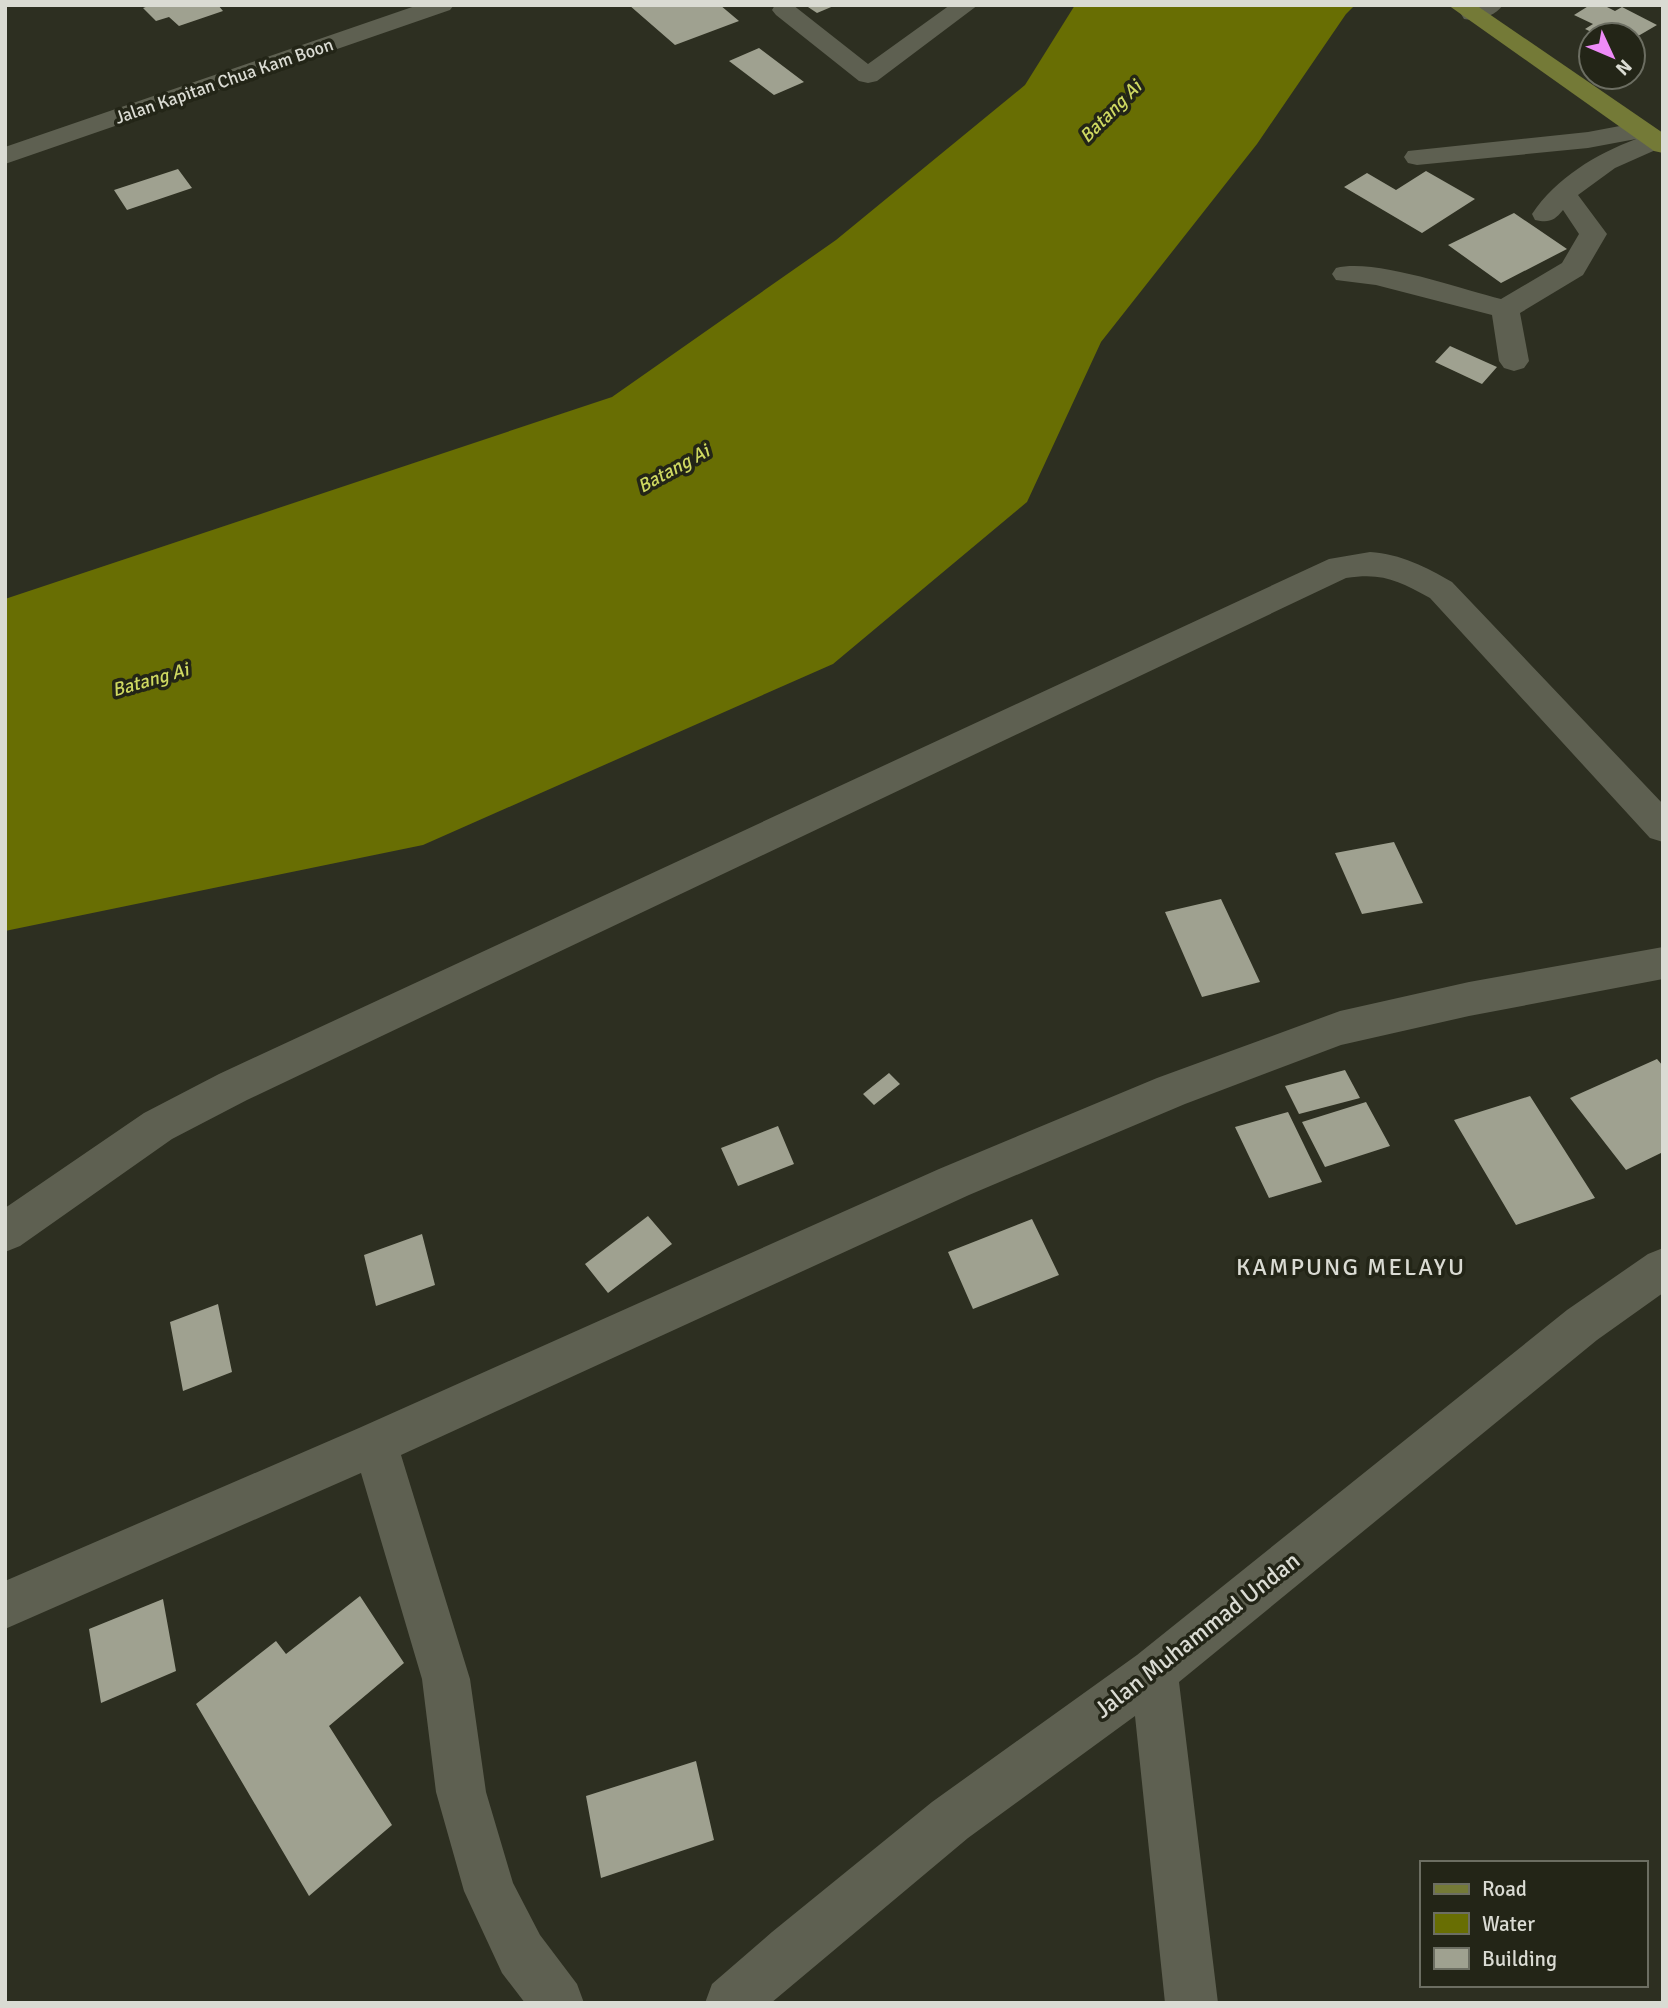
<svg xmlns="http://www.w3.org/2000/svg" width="1668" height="2008" font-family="Signika,sans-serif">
	<rect width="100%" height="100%" fill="#2d2f21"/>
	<path fill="#686e03" d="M 1075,5 L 1355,5 L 1346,14 L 1257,144 L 1101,342 L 1027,502 L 833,664 L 423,845 L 5,931 L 5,599 L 612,397 L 836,240 L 1025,85 Z"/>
	<path fill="#9fa190" d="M 151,5 L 218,5 L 223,11 L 179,26 L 169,17 L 156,21 L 143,8 Z
		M 629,5 L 720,5 L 739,21 L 675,45 Z
		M 805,5 L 836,5 L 817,13 Z
		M 1590,5 L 1603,5 L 1615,11 L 1622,7 L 1657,25 L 1633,39 L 1633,35 L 1598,35 L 1585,29 L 1593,24 L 1574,15 Z
		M 759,48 L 804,82 L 774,95 L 729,61 Z
		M 178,169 L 192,188 L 127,210 L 114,190 Z
		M 1426,171 L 1475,199 L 1422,233 L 1344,187 L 1367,173 L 1396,190 Z
		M 1514,213 L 1567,249 L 1501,283 L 1448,245 Z
		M 1450,346 L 1497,367 L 1482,384 L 1435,362 Z
		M 1394,842 L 1423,903 L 1362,914 L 1335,853 Z
		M 1221,899 L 1260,982 L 1202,997 L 1165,912 Z
		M 1657,1059 L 1663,1066 L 1663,1152 L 1626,1170 L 1570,1098 Z
		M 1345,1070 L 1360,1098 L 1299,1114 L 1285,1086 Z
		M 889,1073 L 900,1084 L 874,1105 L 863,1094 Z
		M 1530,1096 L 1595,1198 L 1516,1225 L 1454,1120 Z
		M 1366,1102 L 1390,1146 L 1325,1167 L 1302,1122 Z
		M 1288,1112 L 1322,1182 L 1269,1198 L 1235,1127 Z
		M 778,1126 L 794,1164 L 738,1186 L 721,1148 Z
		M 648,1216 L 672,1244 L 608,1293 L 585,1264 Z
		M 1032,1219 L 1059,1275 L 973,1309 L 948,1252 Z
		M 422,1234 L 435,1285 L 376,1306 L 364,1255 Z
		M 218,1304 L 232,1372 L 183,1391 L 170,1322 Z
		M 360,1596 L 404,1663 L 329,1726 L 392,1825 L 309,1896 L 196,1704 L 276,1641 L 286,1654 Z
		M 163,1599 L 176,1671 L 101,1703 L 89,1629 Z
		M 696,1761 L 714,1840 L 601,1878 L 586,1796 Z"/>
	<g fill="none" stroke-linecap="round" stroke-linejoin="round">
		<path fill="#5e6051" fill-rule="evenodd" d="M 418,5 L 454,5 L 450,10 L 5,164 L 5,147 Z
			M 775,5 L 793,5 L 868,64 L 950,5 L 978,5 L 877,81 L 868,83 L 859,81 L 776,15 L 772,10 Z
			M 1472,5 L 1503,5 C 1495,16 1478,22 1464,19 L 1461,14 Z
			M 1641,122 L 1650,125 L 1654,130 L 1651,134 L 1660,136 L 1663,144 L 1660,148 L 1615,168 L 1578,195 L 1607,234 L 1583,275 L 1520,313 L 1529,361 L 1524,368 L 1514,371 L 1504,368 L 1499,361 L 1492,315 L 1376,285 L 1336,280 L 1332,274 L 1336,268 C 1375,258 1460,289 1501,299 L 1562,263 L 1579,234 L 1563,210 C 1554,221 1549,223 1535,220 L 1532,214 C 1556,178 1596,154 1636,139 L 1588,148 L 1417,165 L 1408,163 L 1404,157 L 1408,151 L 1588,132 Z
			M 1370,552 C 1401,554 1426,567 1452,582 L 1663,804 L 1663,842 L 1650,838 L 1430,598 C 1399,581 1383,572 1346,578 L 247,1100 L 172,1139 L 20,1246 L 5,1252 L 5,1208 L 144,1113 L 219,1074 L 1329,559 Z
			M 1663,947 L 1663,979 L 1469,1016 L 1341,1045 L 1185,1104 L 969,1195 L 401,1455 L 470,1679 L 486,1792 L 513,1883 L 540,1935 L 577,1984 L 584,2003 L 525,2003 L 502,1973 L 464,1891 L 436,1792 L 422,1679 L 361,1473 L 5,1629 L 5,1581 L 359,1428 L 939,1169 L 1157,1078 L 1340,1011 L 1469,982 Z
			M 1663,1248 L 1663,1293 L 1597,1340 L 1179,1682 L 1218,2003 L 1165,2003 L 1135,1716 L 968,1838 L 771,2003 L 705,2003 L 712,1984 L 772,1932 L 932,1802 L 1137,1655 L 1567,1310 L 1648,1254 Z"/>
		<path fill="#747a37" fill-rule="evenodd" d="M 1448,5 L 1476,5 L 1663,133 L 1663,153 L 1654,151 Z"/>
	</g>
	<g text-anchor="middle" stroke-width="7" stroke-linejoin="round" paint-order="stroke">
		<g font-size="18" fill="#dadbd3" stroke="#232517">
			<text transform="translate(224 81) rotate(-19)" y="6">Jalan Kapitan Chua Kam Boon</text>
		</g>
		<g font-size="19" font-style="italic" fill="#cfd961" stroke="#232517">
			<text transform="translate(1110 111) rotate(-45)" y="7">Batang Ai</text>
			<text transform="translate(673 468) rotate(-29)" y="7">Batang Ai</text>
			<text transform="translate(150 679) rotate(-16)" y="7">Batang Ai</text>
		</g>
		<g font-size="24" letter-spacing="2" fill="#dadbd3" stroke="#232517">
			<text x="1351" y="1275">KAMPUNG MELAYU</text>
		</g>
		<g font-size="24" fill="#dadbd3" stroke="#232517">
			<text transform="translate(1197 1635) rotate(-38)" y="8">Jalan Muhammad Undan</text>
		</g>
	</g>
	<rect width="1668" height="2008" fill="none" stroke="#dadbd3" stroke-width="14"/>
	<rect x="1420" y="1861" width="228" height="126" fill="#232517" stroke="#6c6e62" stroke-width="2"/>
	<rect x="1434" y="1884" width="35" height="10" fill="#747a37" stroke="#6c6e62" stroke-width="2"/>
	<text x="1482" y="1896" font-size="21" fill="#dadbd3">Road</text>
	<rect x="1434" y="1913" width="35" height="21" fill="#686e03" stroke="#6c6e62" stroke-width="2"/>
	<text x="1482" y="1931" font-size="21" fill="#dadbd3">Water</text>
	<rect x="1434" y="1948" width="35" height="21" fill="#9fa190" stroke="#6c6e62" stroke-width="2"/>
	<text x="1482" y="1966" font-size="21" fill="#dadbd3">Building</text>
	<g transform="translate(1612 56) rotate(134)"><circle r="33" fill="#232517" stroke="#6c6e62" stroke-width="2"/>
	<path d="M0-5L12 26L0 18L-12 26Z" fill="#ee8bf8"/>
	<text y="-10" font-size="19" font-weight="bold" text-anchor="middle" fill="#dadbd3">N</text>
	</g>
</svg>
